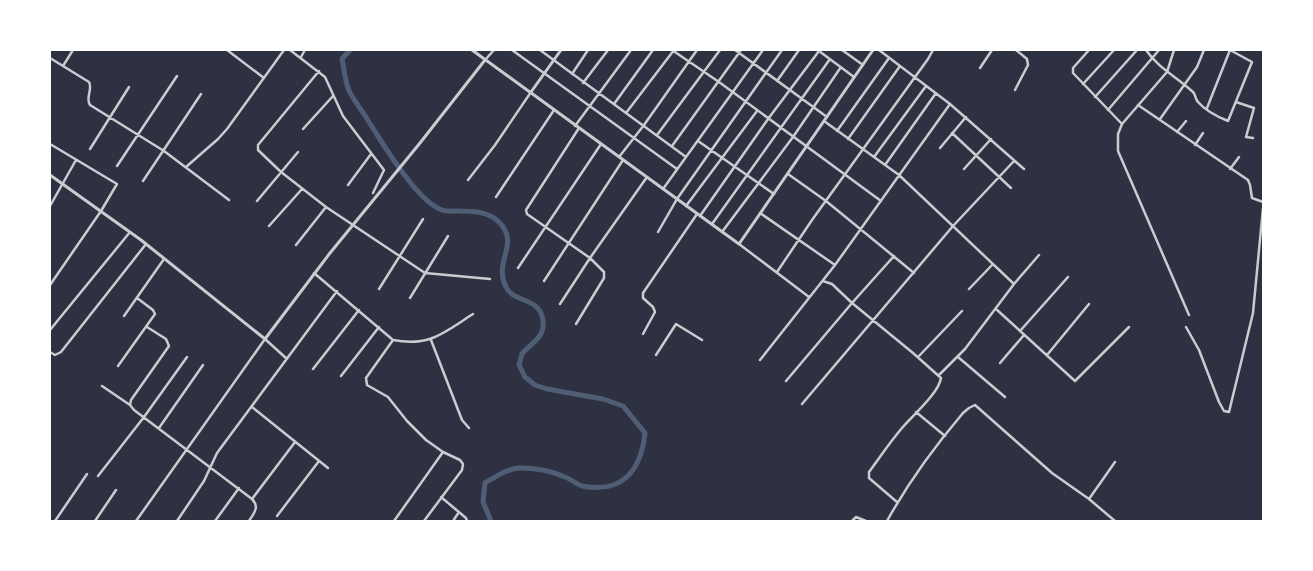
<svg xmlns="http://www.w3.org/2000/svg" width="1313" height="571" font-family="'Asap Condensed',sans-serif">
	<rect width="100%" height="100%" fill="#2d3142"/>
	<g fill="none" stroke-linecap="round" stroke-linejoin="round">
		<path stroke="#4f5d75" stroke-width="5" d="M 350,50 L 342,59 C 344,68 345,80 348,88 C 351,97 359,106 364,114 C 380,139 416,201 442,210 C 447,212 453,211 457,211 C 472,211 489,211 500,223 C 520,245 493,261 506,287 C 514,304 539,296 543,320 C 546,338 529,344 522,354 C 521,357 520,362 519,365 L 525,377 L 535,385 L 547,389 L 603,399 L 623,406 L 645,433 C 641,471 622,494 582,486 C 576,484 571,479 565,477 C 552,471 534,468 520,468 C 508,468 495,477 485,483 L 483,502 L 491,521"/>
		<path stroke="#caccd0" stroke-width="2.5" d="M 227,50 L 264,78
			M 290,50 L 325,77 L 343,116 L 384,170 L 373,193
			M 512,50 L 677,169
			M 540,50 L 686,157
			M 672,50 L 719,82 L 881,201
			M 735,50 L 827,117
			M 842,50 L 863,65
			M 879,50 L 950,104 L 1024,169
			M 1089,50 L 1073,68 L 1073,73 L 1122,124
			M 1146,50 C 1158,68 1177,77 1193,92 C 1196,95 1195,99 1198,102 C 1205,110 1218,117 1228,121 L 1252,62 L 1230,50 L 1207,108
			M 1174,50 L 1167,72 L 1122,124 L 1118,134 L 1118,151 L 1189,315
			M 819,51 L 854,77
			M 301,57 L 305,50
			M 50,58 L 89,82 C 93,90 85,98 90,105 L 164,151 L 229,200
			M 485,60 L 494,50
			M 63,66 L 73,50
			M 980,68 L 992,50
			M 319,71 L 258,145 L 258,150 L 281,172 L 326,207 L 425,273 L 490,279
			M 572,74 L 588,50
			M 777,81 L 799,50
			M 583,83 L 608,50
			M 1083,84 L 1114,50
			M 1015,90 L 1028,65 L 1027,59 L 1016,50
			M 1095,97 L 1137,50
			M 1236,102 L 1254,108 L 1246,137 L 1253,138
			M 614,104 L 653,50
			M 1138,105 L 1248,180 L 1250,185 L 1252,198 L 1263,202
			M 1108,110 L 1159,50
			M 626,113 L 674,50
			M 1160,119 L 1197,67 L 1204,50
			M 824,121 L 899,175 L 1014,284
			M 575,126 L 631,50
			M 303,129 L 333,96
			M 837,131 L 889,58
			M 1177,132 L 1186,121
			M 952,133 L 1011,188
			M 657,135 L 720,50
			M 848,139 L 900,66
			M 698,141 L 774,194
			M 50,144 L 117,184 L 101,211 L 50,285
			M 1195,145 L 1203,133
			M 672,146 L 741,50
			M 940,148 L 966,117
			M 90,149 L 129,87
			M 619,157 L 644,125 L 697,50
			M 874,157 L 926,86
			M 885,165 L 936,93
			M 117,166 L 177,76
			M 186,167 L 218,139 L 227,129 L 284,50
			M 964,169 L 991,139
			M 1230,169 L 1239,157
			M 788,174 L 826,201 L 914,273
			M 468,180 L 495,145 L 531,92
			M 143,181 L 201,94
			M 348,185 L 371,154
			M 663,189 L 763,50
			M 496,197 L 554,110
			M 257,201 L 298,152
			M 50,206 L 76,160
			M 686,206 L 757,111
			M 760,213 L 835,265
			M 700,216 L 768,119 L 819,51 L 817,50
			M 712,224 L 830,59
			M 269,226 L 302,189
			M 658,232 L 677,199 L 782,50
			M 722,232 L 793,137 L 841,67
			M 739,244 L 809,297
			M 296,245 L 326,207
			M 518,268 L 601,144
			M 777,272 L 812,220 L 928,59 L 933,50
			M 314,273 L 393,340 L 366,378 L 367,385 L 388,397 L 407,421 L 426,440 L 443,452 L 460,460 L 463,464 L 462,470 L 424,521
			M 544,281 L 623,160
			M 823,281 L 832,284 L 852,303 L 913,353 L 941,378 C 939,393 912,416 902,428 C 890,442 880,457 869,472 L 869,478 L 897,502
			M 379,289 L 423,219
			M 969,289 L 993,264
			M 410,298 L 448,236
			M 560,304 L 590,258 L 647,177
			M 996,309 L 1075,381 L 1129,327
			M 124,316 L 164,259
			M 576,324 L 604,278 L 604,272 L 590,258 L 527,214 L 526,210 L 579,128
			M 147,327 L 166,339 L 169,346 L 131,400 L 130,405 L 134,410 L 252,499 C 260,507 254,513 249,521
			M 1186,327 L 1199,350 L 1219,402 L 1224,411 L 1229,412 L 1253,313 L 1263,208
			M 50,330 L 130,232
			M 1020,331 L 1068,277
			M 643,334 L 655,312 L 653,307 L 643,298 L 643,293 L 697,214
			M 393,340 C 430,347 443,333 473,314
			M 431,340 L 462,420 L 469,428
			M 50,352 L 55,355 L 61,352 L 146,244
			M 656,355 L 676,324 L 702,340
			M 1047,355 L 1089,304
			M 918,357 L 962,311
			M 958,357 L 1005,397
			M 760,360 L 835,265 L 950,104
			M 1000,363 L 1024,335
			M 118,366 L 155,314 L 153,310 L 137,298
			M 313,369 L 359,310
			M 939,375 L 965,349 L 1014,284 L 1039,255
			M 341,376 L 379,327
			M 786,381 L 852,303 L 894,256
			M 102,386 L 130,405
			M 802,404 L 953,226 L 1014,161
			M 252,407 L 328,468
			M 916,412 L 945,436
			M 159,428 L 203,365
			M 98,476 L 144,417 L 187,357
			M 441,497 L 466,518 L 467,521
			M 252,499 L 295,442
			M 1089,499 L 1115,462
			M 277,516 L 319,461
			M 55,521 L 87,474
			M 95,521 L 116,490
			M 136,521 L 265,339 L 287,359
			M 177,521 L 204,481 L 217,453 L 337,291
			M 215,521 L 239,488
			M 394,521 L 443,452
			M 453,521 L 459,512
			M 852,521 L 856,517 L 866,521
			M 887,521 C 908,483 935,446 963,413 L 969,408 L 975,405 L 1052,473 L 1089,499 L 1115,521"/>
		<path stroke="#caccd0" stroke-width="3" d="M 472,50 L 739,244 L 873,50
			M 531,92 L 561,50
			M 50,175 L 141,240 L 265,339 L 330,253 L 420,143 L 485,60"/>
	</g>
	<rect width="1313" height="571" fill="none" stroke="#ffffff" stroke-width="102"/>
</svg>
